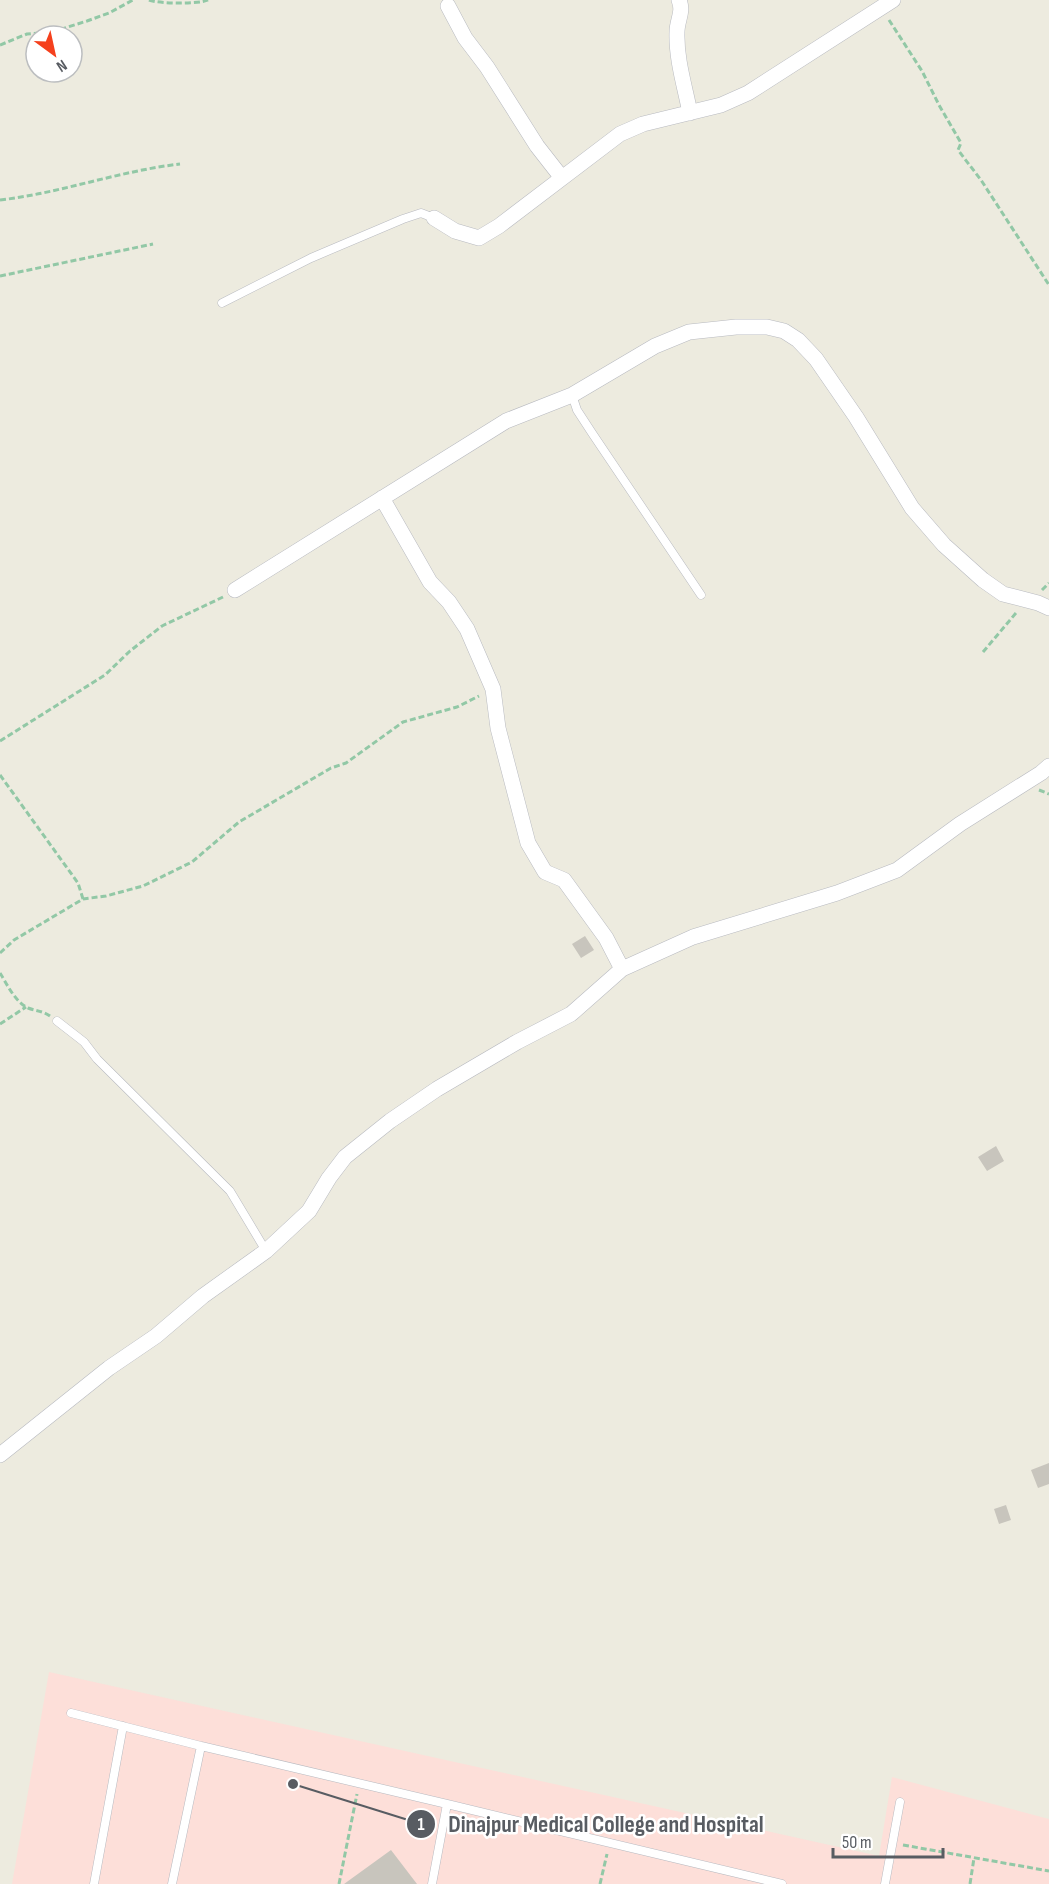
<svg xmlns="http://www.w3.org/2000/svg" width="1049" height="1884" font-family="'Sofia Sans Condensed',sans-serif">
	<rect width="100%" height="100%" fill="#edebdf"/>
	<path fill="#fddfd9" d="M 49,1672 L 879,1856 L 892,1777 L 1049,1819 L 1049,1884 L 12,1884 Z"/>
	<path fill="#c8c5bd" d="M 585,936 L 594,950 L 581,958 L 572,944 Z
		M 996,1146 L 1004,1161 L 987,1171 L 978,1157 Z
		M 1049,1463 L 1049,1484 L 1038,1488 L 1031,1470 Z
		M 1006,1505 L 1011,1520 L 999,1524 L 994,1509 Z
		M 391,1850 L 417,1884 L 344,1884 Z"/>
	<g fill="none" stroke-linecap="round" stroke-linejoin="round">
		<defs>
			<path id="lane" d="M 222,303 L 311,258 L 403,219 L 421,213 L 434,218
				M 572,395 L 577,410 L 592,433 L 701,595
				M 57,1021 L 84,1042 L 97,1059 L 230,1191 L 266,1251
				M 71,1713 L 201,1746
				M 94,1884 L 123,1726
				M 172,1884 L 201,1746 L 447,1804
				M 432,1884 L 447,1804 L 782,1884
				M 885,1884 L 900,1802"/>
			<path id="street" d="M 679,0 C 684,12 677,20 677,32 C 676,59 685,87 690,113
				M 448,6 L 465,38 L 487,67 L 537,146 L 562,178
				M 434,218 L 455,231 L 479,238 L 499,226 L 620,134 L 643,124 L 721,105 L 748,93 L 893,0
				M 382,498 L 430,582 L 449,602 L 467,629 L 493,689 L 498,728 L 528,843 L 545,872 L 564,880 L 606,938 L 622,969
				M 235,590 L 506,421 L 572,395 L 655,346 L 689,332 L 736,327 L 767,327 L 784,331 L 798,340 L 816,359 L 856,417 L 912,508 L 944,545 L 983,580 L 1003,594 L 1038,603 L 1049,608
				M 0,1455 L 109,1368 L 156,1336 L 203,1296 L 266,1251 L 309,1211 L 329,1178 L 345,1157 L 390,1121 L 437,1089 L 517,1042 L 571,1014 L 622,969 L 693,937 L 837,893 L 897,870 L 960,824 L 1041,773 L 1049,766"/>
		</defs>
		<use href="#lane" stroke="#b8bac0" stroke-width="9"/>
		<use href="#street" stroke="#b8bac0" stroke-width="16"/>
		<path stroke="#92c8a6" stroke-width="3" stroke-dasharray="6 3" stroke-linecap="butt" d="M 149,0 C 159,4 200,4 208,0
			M 889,20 L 922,71 L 939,105 L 961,143 L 958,150 L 981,180 L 1049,285
			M 0,45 L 27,34 L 52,32 L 87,21 L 109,13 L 133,0
			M 0,200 C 61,193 119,171 180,164
			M 0,276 L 153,244
			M 1042,590 L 1049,583
			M 983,652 L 1016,613
			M 0,741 L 105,675 L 130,651 L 162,626 L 223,597
			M 0,775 L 78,883 L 83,899
			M 1039,790 L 1049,794
			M 0,953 L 14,940 L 83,899 L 106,896 L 143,886 L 192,862 L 239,822 L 331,768 L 346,763 L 403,722 L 457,707 L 479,696
			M 0,973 C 7,984 15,1002 28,1008 C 36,1011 43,1011 50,1016
			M 0,1024 L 26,1007
			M 903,1845 L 1049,1871
			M 339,1884 L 357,1794
			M 600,1884 L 607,1854
			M 970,1884 L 974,1858"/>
		<use href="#lane" stroke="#fff" stroke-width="8"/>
		<use href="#street" stroke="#fff" stroke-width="15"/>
	</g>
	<path fill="none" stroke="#585c62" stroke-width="2" d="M293 1784L421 1824"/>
	<g fill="#585c62" stroke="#fff" stroke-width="2">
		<circle cx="293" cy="1784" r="6"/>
		<circle cx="421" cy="1824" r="15"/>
	</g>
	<g font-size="18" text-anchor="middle" font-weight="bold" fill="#fff">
		<text x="421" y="1830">1</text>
	</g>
	<g font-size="24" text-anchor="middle" font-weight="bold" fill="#585c62" stroke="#fff" stroke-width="5" stroke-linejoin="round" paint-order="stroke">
		<text x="606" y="1832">Dinajpur Medical College and Hospital</text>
	</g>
	<g transform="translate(54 54) rotate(147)"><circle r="28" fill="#ffffff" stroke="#bcbec0" stroke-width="1.5"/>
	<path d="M0-4.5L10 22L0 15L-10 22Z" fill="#f5401d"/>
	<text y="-9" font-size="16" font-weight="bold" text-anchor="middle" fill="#585c62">N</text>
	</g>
	<path d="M833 1848v9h110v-9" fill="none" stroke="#585c62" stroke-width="3"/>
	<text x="842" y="1848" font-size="18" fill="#585c62" stroke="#ffffff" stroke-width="4.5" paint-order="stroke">50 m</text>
</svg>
